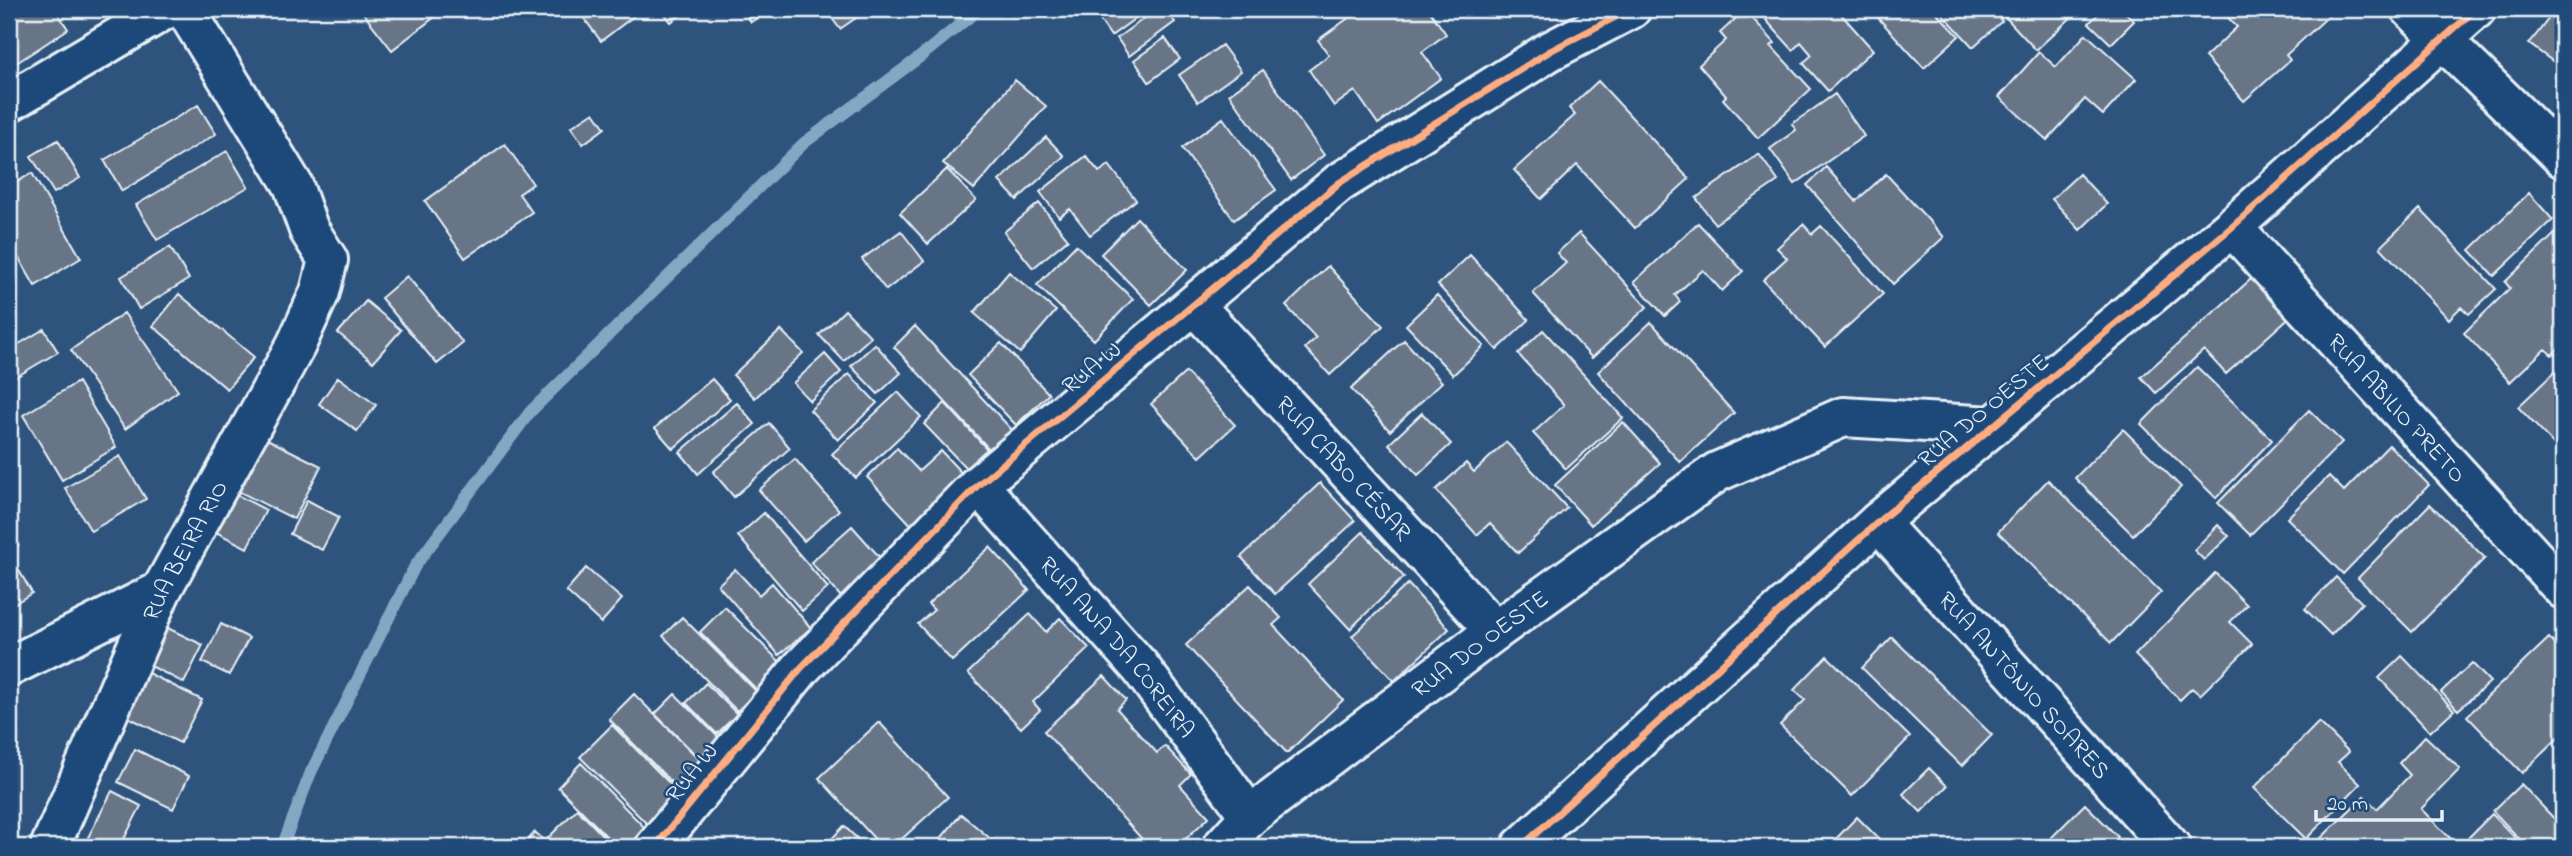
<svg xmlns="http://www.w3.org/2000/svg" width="2572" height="856" font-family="'Indie Flower',sans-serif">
	<rect width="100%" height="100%" fill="#2e537d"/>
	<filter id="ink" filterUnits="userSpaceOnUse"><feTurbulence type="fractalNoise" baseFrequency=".0143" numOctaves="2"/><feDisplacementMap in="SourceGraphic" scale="14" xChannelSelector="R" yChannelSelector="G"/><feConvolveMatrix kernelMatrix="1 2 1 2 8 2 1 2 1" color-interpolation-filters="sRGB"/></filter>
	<g filter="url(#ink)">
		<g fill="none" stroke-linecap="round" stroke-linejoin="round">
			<path stroke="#84a8c3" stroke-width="12" d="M 282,847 L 311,772 L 415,566 L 530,412 L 804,143 L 920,57 L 979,9"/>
		</g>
		<path fill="#687587" stroke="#e8f1f8" stroke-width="2" d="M 9,9 L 55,9 L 68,29 L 9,68 Z
			M 360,9 L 445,9 L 392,50 Z
			M 577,9 L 643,9 L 601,41 Z
			M 661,9 L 688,9 L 671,22 Z
			M 742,9 L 771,9 L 751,22 Z
			M 825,9 L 869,9 L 840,29 Z
			M 1092,9 L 1148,9 L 1111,36 Z
			M 1157,9 L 1165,9 L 1175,22 L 1129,56 L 1117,38 Z
			M 1361,9 L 1380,9 L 1383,13 L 1388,9 L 1428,9 L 1446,34 L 1422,52 L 1441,78 L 1378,124 L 1355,91 L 1334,106 L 1309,70 L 1329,55 L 1318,40 Z
			M 1779,9 L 1847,9 L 1841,14 L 1873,50 L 1828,91 L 1803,63 L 1812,55 L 1801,42 L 1793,50 L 1766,20 Z
			M 1870,9 L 1933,9 L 1959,36 L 1924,68 Z
			M 1938,9 L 1991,9 L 2002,21 L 1973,47 Z
			M 1998,9 L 2070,9 L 2075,14 L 2036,50 Z
			M 2103,9 L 2122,9 L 2134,21 L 2111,44 L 2089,23 Z
			M 2220,9 L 2334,9 L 2335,10 L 2286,55 L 2290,60 L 2244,101 L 2205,57 L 2237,27 Z
			M 2556,9 L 2563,13 L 2562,68 L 2529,44 Z
			M 1745,10 L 1775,43 L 1771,46 L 1811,89 L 1758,138 L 1723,99 L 1726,96 L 1699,65 L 1726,40 L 1720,33 Z
			M 2086,34 L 2136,79 L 2103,115 L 2085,99 L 2047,140 L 1999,97 L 2039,52 L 2056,67 Z
			M 1165,38 L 1180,59 L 1149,82 L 1134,60 Z
			M 1222,45 L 1241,71 L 1198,102 L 1179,75 Z
			M 1263,70 L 1324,155 L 1291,180 L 1229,94 Z
			M 1015,80 L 1046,106 L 974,189 L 943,163 Z
			M 1598,81 L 1689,179 L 1635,228 L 1577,165 L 1541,199 L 1514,170 L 1575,115 L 1569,108 Z
			M 1835,94 L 1864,136 L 1795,184 L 1770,149 L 1796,130 L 1792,124 Z
			M 198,105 L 216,134 L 122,191 L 104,160 Z
			M 594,112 L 605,128 L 583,144 L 571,127 Z
			M 1223,118 L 1276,190 L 1234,220 L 1182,148 Z
			M 1046,137 L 1064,156 L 1017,200 L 999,181 Z
			M 58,140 L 80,178 L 54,193 L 31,156 Z
			M 505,144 L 533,184 L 519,194 L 532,212 L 465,258 L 425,201 Z
			M 227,151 L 248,187 L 157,240 L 136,205 Z
			M 1759,154 L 1778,181 L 1715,224 L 1696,198 Z
			M 1086,156 L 1099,172 L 1109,165 L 1136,200 L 1090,235 L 1070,209 L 1059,217 L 1040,192 Z
			M 1826,167 L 1856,201 L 1886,174 L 1944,237 L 1893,284 L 1807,185 Z
			M 947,169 L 976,200 L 928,244 L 900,213 Z
			M 32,173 L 81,258 L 35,286 L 9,241 L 9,187 Z
			M 2079,174 L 2107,204 L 2080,230 L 2052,199 Z
			M 2529,193 L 2553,220 L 2494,276 L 2470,250 Z
			M 1039,203 L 1068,239 L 1033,268 L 1004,232 Z
			M 2420,209 L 2496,289 L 2469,314 L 2461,307 L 2449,319 L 2380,247 Z
			M 1137,218 L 1187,270 L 1151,305 L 1101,254 Z
			M 1698,223 L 1743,271 L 1722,291 L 1703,270 L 1675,295 L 1680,302 L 1665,316 L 1634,282 Z
			M 1803,224 L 1812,234 L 1821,226 L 1883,294 L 1825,347 L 1763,280 L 1787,258 L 1777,248 Z
			M 2563,226 L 2563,344 L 2552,355 L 2545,349 L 2510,382 L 2464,333 L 2510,288 L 2505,282 Z
			M 901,231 L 924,261 L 886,290 L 862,259 Z
			M 1579,233 L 1647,307 L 1592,358 L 1533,293 L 1566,263 L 1557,253 Z
			M 1076,245 L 1133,299 L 1094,340 L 1037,285 Z
			M 170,247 L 189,279 L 139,309 L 121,277 Z
			M 1470,255 L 1529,320 L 1497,350 L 1438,285 Z
			M 1328,266 L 1383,326 L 1330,375 L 1305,348 L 1316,338 L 1286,306 Z
			M 1009,272 L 1056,311 L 1020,353 L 974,313 Z
			M 2259,272 L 2295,312 L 2226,374 L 2204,350 L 2156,393 L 2141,377 Z
			M 407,276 L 463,343 L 437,364 L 381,298 Z
			M 179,294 L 254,357 L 227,389 L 153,326 Z
			M 1437,295 L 1484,346 L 1453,375 L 1406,325 Z
			M 366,301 L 401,330 L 373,362 L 338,333 Z
			M 845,310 L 871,337 L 844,361 L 819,335 Z
			M 124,313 L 178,391 L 125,429 L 71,350 Z
			M 1651,322 L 1734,413 L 1680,462 L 1598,372 Z
			M 915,326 L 1013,431 L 991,451 L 894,347 Z
			M 44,329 L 58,352 L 9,381 L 9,350 Z
			M 781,330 L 803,353 L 755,398 L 733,375 Z
			M 1543,330 L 1623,418 L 1566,469 L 1533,433 L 1564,405 L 1518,354 Z
			M 1404,340 L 1442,382 L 1390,431 L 1351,389 Z
			M 1001,343 L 1049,394 L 1016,425 L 968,375 Z
			M 875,344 L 901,373 L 878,394 L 851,366 Z
			M 825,354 L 841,372 L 810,401 L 793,383 Z
			M 2563,364 L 2563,454 L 2518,407 Z
			M 2197,367 L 2272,440 L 2216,498 L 2141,424 Z
			M 1186,372 L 1235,425 L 1200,457 L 1151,404 Z
			M 849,374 L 877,403 L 838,440 L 810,410 Z
			M 338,377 L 376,405 L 357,431 L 319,404 Z
			M 712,379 L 730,399 L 673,449 L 655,428 Z
			M 78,382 L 116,447 L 62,480 L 23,415 Z
			M 898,392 L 921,417 L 856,478 L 832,454 Z
			M 737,403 L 755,424 L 698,474 L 680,452 Z
			M 945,403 L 987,449 L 966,468 L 924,424 Z
			M 2309,410 L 2342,442 L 2250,535 L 2218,503 Z
			M 1422,413 L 1451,444 L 1418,475 L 1389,444 Z
			M 1623,422 L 1660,463 L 1591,525 L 1555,485 Z
			M 769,423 L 790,448 L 734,497 L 713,472 Z
			M 2123,429 L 2181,487 L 2133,535 L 2075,478 Z
			M 255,433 L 321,466 L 294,519 L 228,486 Z
			M 1506,442 L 1567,508 L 1518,553 L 1490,523 L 1477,535 L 1436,490 L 1466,463 L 1474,472 Z
			M 2389,445 L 2429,485 L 2343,574 L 2287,518 L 2329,476 L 2344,491 Z
			M 897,448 L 919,471 L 941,451 L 967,479 L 915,529 L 867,477 Z
			M 120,456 L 146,499 L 91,531 L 65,488 Z
			M 795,459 L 839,510 L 804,541 L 759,490 Z
			M 2048,480 L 2161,592 L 2111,643 L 1998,532 Z
			M 1320,483 L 1355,521 L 1275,594 L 1241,557 Z
			M 229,491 L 266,510 L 247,548 L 210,529 Z
			M 307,500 L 339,517 L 322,550 L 290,534 Z
			M 2430,504 L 2485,558 L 2412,632 L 2358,578 Z
			M 764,513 L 828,588 L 802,611 L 738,536 Z
			M 2218,525 L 2229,536 L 2204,560 L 2194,550 Z
			M 852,526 L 883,561 L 841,597 L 811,562 Z
			M 9,529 L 18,545 L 9,550 Z
			M 1363,532 L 1404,577 L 1350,629 L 1308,584 Z
			M 990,547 L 1029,590 L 952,661 L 918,624 L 934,610 L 928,604 Z
			M 10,555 L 32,593 L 9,607 L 9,556 Z
			M 586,568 L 622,599 L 601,623 L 566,591 Z
			M 735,569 L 759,595 L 772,583 L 811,628 L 779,655 L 718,585 Z
			M 2215,573 L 2247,605 L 2230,622 L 2252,644 L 2200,695 L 2192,688 L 2180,700 L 2135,655 Z
			M 2336,577 L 2362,603 L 2331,635 L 2305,609 Z
			M 1408,584 L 1449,629 L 1394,681 L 1352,636 Z
			M 1250,585 L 1281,618 L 1273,625 L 1343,700 L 1287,753 L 1186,645 Z
			M 725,607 L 783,665 L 757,690 L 700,632 Z
			M 1030,614 L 1046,632 L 1060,618 L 1089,648 L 1033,702 L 1040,710 L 1021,728 L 968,673 Z
			M 682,617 L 757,692 L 737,711 L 663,636 Z
			M 155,622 L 203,645 L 184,683 L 137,659 Z
			M 221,624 L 249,638 L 229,675 L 202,662 Z
			M 1892,637 L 1992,735 L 1962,766 L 1862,668 Z
			M 2549,638 L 2563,653 L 2563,733 L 2522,773 L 2467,716 Z
			M 1827,656 L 1910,737 L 1852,796 L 1780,725 L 1805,700 L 1794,690 Z
			M 2402,656 L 2454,710 L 2430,732 L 2379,678 Z
			M 2472,663 L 2490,682 L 2458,710 L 2441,692 Z
			M 136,667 L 202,700 L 180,743 L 114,710 Z
			M 1104,676 L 1126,700 L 1117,709 L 1157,753 L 1165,746 L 1191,774 L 1180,785 L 1209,817 L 1177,847 L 1149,847 L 1044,731 Z
			M 706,683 L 737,714 L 717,734 L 686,703 Z
			M 634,694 L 706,766 L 681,792 L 609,719 Z
			M 675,694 L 719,738 L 699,758 L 655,714 Z
			M 879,722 L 948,797 L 893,847 L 882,847 L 819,778 Z
			M 2319,722 L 2349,752 L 2338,762 L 2360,784 L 2306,839 L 2254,788 Z
			M 612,725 L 678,792 L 647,824 L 580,757 Z
			M 2425,736 L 2460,769 L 2421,809 L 2451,839 L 2443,847 L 2312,847 L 2364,796 L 2377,809 L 2410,775 L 2399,763 Z
			M 135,749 L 189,776 L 173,809 L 118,782 Z
			M 581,763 L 649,832 L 634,847 L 617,847 L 558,787 Z
			M 1929,768 L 1947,786 L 1921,812 L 1903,794 Z
			M 2521,784 L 2563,828 L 2563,847 L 2527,847 L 2493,811 Z
			M 112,791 L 141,806 L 124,839 L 141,847 L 83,847 Z
			M 2085,804 L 2118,837 L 2108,847 L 2042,847 Z
			M 577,809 L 614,847 L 558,847 L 548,838 Z
			M 961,814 L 998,845 L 996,847 L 923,847 L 927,842 L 934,847 Z
			M 2492,814 L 2524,847 L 2478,847 L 2468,838 Z
			M 1857,817 L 1887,847 L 1828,847 Z
			M 844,826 L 866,847 L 824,847 Z
			M 535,832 L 552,847 L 522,847 Z"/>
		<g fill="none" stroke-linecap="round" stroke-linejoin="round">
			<defs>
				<g id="minor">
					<path d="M 9,102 L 166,9"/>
					<path id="s1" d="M 2232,227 L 2563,589"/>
					<path id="s2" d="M 1195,306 L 1495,631"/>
					<path id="s3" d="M 978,485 L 1140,667 L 1250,816"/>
					<path id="s4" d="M 1878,522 L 2171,847"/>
					<path d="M 9,667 L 161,591"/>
					<path id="s5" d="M 50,847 L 161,591 L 296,345 L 320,292 L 328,260 L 309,230 L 293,185 L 185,9"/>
					<path d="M 655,847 L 801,668 L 978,485 L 1339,183 L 1550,51 L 1631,9"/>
					<path id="s6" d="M 1222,847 L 1250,816 L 1495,631 L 1717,472 L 1843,417 L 1993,426"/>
					<path d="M 1521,847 L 1878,522 L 2232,227 L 2476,9"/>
				</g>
				<path id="tertiary" d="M 2411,9 L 2563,158"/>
			</defs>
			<use href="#minor" stroke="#e8f1f8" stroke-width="44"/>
			<use href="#tertiary" stroke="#e8f1f8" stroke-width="44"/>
			<use href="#minor" stroke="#1f4a7a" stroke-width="38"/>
			<use href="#tertiary" stroke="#1f4a7a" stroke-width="38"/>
			<defs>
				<path id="cycleway" d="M 655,847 L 801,668 L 978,485 L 1339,183 L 1550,51 L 1631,9
					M 1521,847 L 1878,522 L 2232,227 L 2476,9"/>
			</defs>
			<use href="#cycleway" stroke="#1f4a7a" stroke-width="11"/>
			<use href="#cycleway" stroke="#ffac80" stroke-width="7"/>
		</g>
	</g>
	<g text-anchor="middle" stroke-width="5" stroke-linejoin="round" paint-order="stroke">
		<g font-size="24" fill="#e8f1f8" stroke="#1f4a7a">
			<text transform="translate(1091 367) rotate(-39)" y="8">RUA W</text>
			<text dy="8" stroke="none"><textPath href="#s1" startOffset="245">RUA ABILIO PRETO</textPath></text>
			<text transform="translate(1983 410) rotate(-40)" y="8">RUA DO OESTE</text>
			<text dy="8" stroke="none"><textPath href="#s2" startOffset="220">RUA CABO CÉSAR</textPath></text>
			<text dy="8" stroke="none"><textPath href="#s5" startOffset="326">RUA BEIRA RIO</textPath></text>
			<text dy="8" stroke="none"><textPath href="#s6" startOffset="329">RUA DO OESTE</textPath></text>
			<text dy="8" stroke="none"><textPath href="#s3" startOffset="214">RUA ANA DA COREIRA</textPath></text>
			<text dy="8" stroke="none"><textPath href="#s4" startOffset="219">RUA ANTÔNIO SOARES</textPath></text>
			<text transform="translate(691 772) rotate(-51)" y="8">RUA W</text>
		</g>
	</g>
	<rect width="2572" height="856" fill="none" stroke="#1f4a7a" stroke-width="35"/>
	<rect x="18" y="18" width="2537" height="821" fill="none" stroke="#e8f1f8" stroke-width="2.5" filter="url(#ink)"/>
	<path d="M2316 810v10h126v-10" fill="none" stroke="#e8f1f8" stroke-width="3.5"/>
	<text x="2327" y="810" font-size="21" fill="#e8f1f8" stroke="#1f4a7a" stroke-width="5" paint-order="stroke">20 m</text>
</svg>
